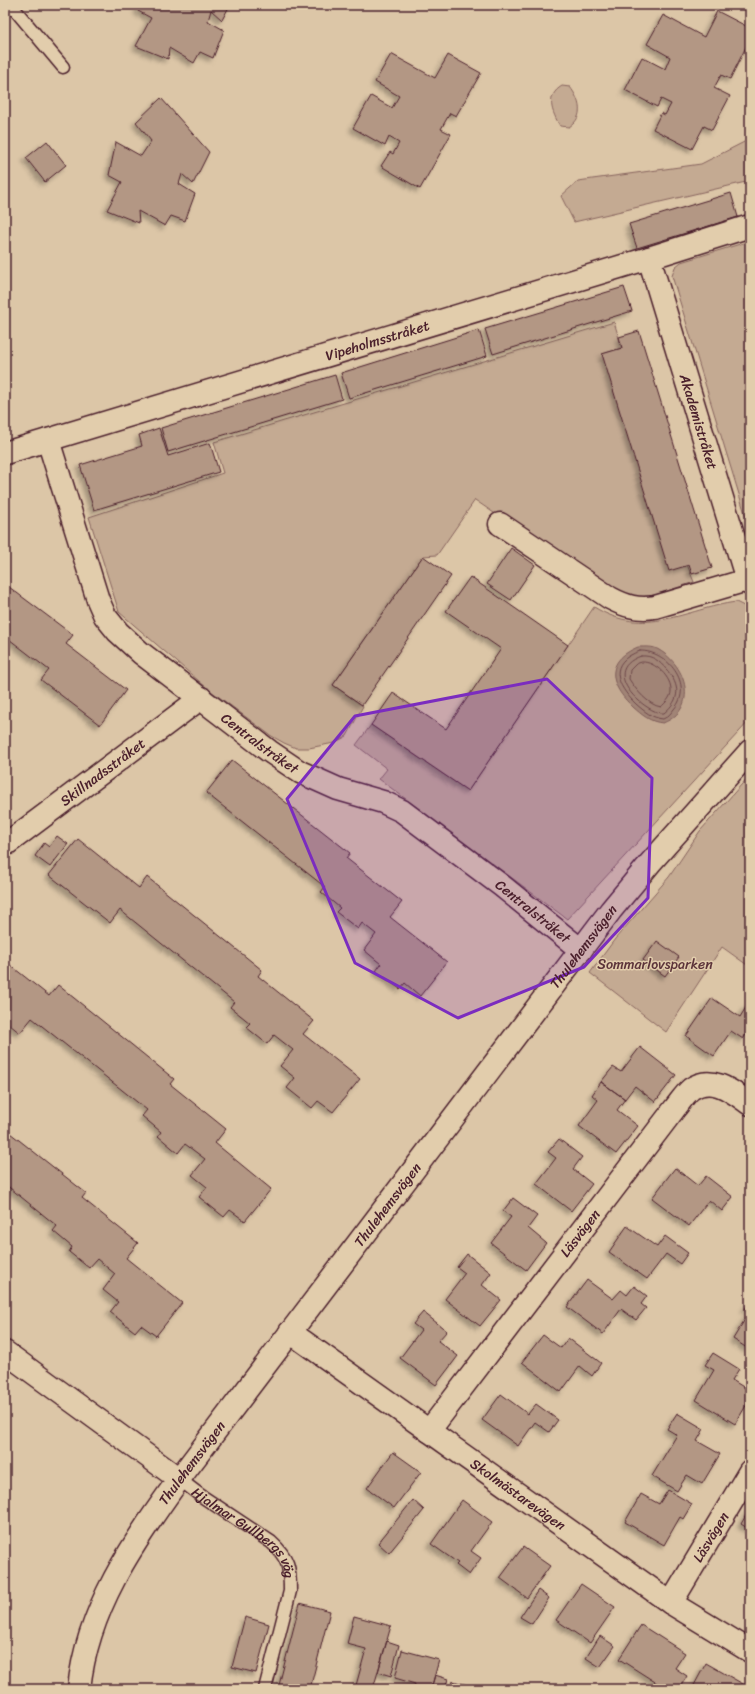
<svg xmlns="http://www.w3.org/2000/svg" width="755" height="1694" font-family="Sriracha,sans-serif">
	<defs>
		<filter id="shadow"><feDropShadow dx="-3.5" dy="3.5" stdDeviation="2" flood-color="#0004"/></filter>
	</defs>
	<rect width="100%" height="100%" fill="#dcc6a7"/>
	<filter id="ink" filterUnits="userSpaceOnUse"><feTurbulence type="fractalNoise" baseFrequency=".025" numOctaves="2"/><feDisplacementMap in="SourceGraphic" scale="8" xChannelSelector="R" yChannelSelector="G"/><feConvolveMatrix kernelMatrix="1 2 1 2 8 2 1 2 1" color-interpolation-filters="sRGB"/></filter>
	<g filter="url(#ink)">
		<path fill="#c4aa92" stroke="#87645e" d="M 562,86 L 570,87 C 580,100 585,117 569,127 L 560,126 C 552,112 545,96 562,86 Z
			M 750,139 L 750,181 L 574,222 L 561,196 L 578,181 L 701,164 Z
			M 750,241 L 750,530 L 672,276 L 675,267 L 681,262 Z
			M 614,322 L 622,348 L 602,354 L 694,582 L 655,595 L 639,597 L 606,590 L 475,500 L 437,555 L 423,556 L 333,685 L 363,706 L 347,736 L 334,743 L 309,748 L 296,748 L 284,743 L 270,735 L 207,688 L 119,612 L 89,517 L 223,473 L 214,442 Z
			M 736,602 L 744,606 L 750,611 L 750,720 L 567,919 L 379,779 L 387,769 L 356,745 L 371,725 L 468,791 L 594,607 C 646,639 684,609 736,602 Z
			M 750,775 L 750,967 L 722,947 L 666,1032 L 590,973 L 615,939 L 669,877 L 700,831 Z"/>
		<path fill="#a18476" stroke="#7e5c58" d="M 638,647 C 646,647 653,646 659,650 C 687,666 699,709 663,723 C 650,722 642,715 633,707 C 609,685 604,661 638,647 Z"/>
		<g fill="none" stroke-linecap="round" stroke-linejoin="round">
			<path stroke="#6d4749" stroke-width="1" d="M 640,651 C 667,650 695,685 674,709 C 671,713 668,717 663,719 C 652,718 644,711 636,704 C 616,685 607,662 640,651 Z
				M 641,656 C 653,655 659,661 667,670 C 680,686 681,699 664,713 C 650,716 595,672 641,656 Z
				M 642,662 C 655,661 672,678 671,691 C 671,698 665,703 661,707 C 648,705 636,690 629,679 L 630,670 L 636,664 Z"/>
		</g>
		<path fill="#b39784" stroke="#4a1f2b" filter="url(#shadow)" d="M 139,5 L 230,5 L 222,20 L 211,10 L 208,21 L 224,30 L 213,58 L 200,52 L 194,63 L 169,48 L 168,59 L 136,46 L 151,18 L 138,11 Z
			M 717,11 L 750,28 L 750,39 L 730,79 L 721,75 L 714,88 L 730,96 L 712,130 L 704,126 L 692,149 L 653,129 L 661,113 L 665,115 L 671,104 L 661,99 L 657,107 L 625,90 L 642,57 L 665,69 L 670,57 L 647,44 L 663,15 L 704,37 Z
			M 391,54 L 435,78 L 448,55 L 481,73 L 456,116 L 450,113 L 441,129 L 451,134 L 420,189 L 381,166 L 390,152 L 393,154 L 399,143 L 389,137 L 385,146 L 353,128 L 371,96 L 392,108 L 399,96 L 375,82 Z
			M 161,98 L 209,152 L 193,184 L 182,174 L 179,184 L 195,194 L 185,221 L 171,216 L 165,226 L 138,211 L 139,223 L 107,210 L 122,182 L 109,175 L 116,142 L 141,156 L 151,141 L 136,122 Z
			M 47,141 L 66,165 L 45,182 L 26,158 Z
			M 731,193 L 738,217 L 637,248 L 629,224 Z
			M 624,287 L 632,311 L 493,354 L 485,329 Z
			M 479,330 L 487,356 L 349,398 L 341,373 Z
			M 639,331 L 712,568 L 692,574 L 689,565 L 669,571 L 602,354 L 622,348 L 619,337 Z
			M 335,375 L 342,399 L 168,452 L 161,428 Z
			M 159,428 L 168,456 L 210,443 L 219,472 L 94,510 L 80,465 L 142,446 L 139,435 Z
			M 511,548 L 535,565 L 511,600 L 487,584 Z
			M 423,556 L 451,576 L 362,705 L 333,685 Z
			M 470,577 L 568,645 L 468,791 L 371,725 L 393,693 L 446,729 L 501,649 L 446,611 Z
			M 5,584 L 73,635 L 66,644 L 126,690 L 100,725 L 41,680 L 49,670 L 5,636 Z
			M 232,760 L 350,853 L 346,858 L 402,902 L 390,917 L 447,962 L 420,996 L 405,983 L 400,989 L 376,971 L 381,964 L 364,950 L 376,934 L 362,923 L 358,929 L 336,912 L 340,908 L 321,892 L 325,887 L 206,793 Z
			M 57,836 L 68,844 L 50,867 L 35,856 L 44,843 L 49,847 Z
			M 78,839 L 139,888 L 147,877 L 262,970 L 258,976 L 314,1021 L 303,1034 L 360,1079 L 333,1112 L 318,1101 L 312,1108 L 287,1088 L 295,1078 L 280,1066 L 293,1050 L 274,1035 L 267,1044 L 246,1027 L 250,1023 L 230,1007 L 234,1002 L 120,910 L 110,923 L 49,875 Z
			M 657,941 L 679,957 L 665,976 L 643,960 Z
			M 5,961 L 49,996 L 58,985 L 174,1079 L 170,1084 L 226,1129 L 215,1143 L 271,1189 L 245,1221 L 230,1210 L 224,1217 L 199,1197 L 207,1187 L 192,1175 L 205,1159 L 185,1144 L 178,1153 L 158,1136 L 161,1132 L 142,1116 L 147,1110 L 32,1018 L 20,1033 L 5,1021 Z
			M 712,998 L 740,1017 L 748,1004 L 750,1006 L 750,1029 L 743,1039 L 731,1031 L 714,1056 L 686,1036 Z
			M 640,1047 L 676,1075 L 655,1102 L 635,1086 L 625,1099 L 601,1082 L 613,1067 L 621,1072 Z
			M 601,1082 L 625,1099 L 617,1110 L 638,1126 L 616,1154 L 579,1126 L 598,1100 L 592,1095 Z
			M 5,1129 L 86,1193 L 82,1198 L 138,1243 L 126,1258 L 182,1303 L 156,1336 L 141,1325 L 135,1332 L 110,1312 L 118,1302 L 103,1290 L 115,1274 L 97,1259 L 89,1268 L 69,1252 L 72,1247 L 53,1231 L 57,1226 L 5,1184 Z
			M 559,1139 L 582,1157 L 573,1169 L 592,1184 L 571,1211 L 536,1184 L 556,1158 L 548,1152 Z
			M 675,1168 L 698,1186 L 706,1176 L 733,1197 L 722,1211 L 709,1200 L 689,1226 L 652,1198 Z
			M 513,1198 L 537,1216 L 528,1228 L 546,1243 L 526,1270 L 491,1243 L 511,1217 L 503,1211 Z
			M 627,1226 L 657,1247 L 665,1236 L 688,1253 L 680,1264 L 666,1254 L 647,1279 L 609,1252 Z
			M 467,1254 L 491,1273 L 482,1285 L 501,1300 L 480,1326 L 445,1299 L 465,1273 L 457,1267 Z
			M 587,1280 L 613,1299 L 621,1290 L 627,1295 L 634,1286 L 647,1296 L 641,1304 L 646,1308 L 636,1320 L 621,1309 L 603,1334 L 567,1307 Z
			M 750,1301 L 750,1350 L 733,1339 L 750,1311 L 745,1309 Z
			M 423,1312 L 447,1331 L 438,1341 L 458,1356 L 436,1385 L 400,1358 L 421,1330 L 413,1324 Z
			M 543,1335 L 561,1348 L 568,1338 L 601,1363 L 592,1376 L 580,1366 L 561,1392 L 522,1362 Z
			M 713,1353 L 739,1369 L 732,1380 L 750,1391 L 750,1399 L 735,1424 L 696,1400 L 714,1370 L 705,1365 Z
			M 501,1394 L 528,1414 L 536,1404 L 558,1420 L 549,1432 L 535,1422 L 518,1446 L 482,1420 Z
			M 677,1413 L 704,1429 L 697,1441 L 720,1454 L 702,1484 L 687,1475 L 677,1491 L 652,1476 L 677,1435 L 667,1429 Z
			M 393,1452 L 421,1472 L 394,1508 L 367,1488 Z
			M 668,1490 L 692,1504 L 683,1519 L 680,1517 L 664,1545 L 625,1522 L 641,1494 L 659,1504 Z
			M 413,1500 L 424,1510 L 389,1553 L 378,1543 Z
			M 462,1500 L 492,1522 L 471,1551 L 481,1558 L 469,1575 L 456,1565 L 458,1563 L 431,1544 Z
			M 750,1508 L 750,1530 L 741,1524 Z
			M 523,1547 L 550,1566 L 527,1598 L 500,1578 Z
			M 581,1584 L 615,1607 L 590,1643 L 556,1620 Z
			M 538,1590 L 549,1598 L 532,1624 L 520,1617 Z
			M 300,1603 L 330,1611 L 310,1689 L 278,1689 Z
			M 354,1616 L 391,1626 L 373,1689 L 355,1689 L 366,1649 L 347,1644 Z
			M 245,1617 L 269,1624 L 256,1673 L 232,1667 Z
			M 641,1625 L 685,1653 L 675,1668 L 687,1676 L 679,1689 L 662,1689 L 663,1687 L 619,1659 Z
			M 600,1636 L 615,1646 L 600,1667 L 586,1658 Z
			M 387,1641 L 399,1645 L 391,1676 L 378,1672 Z
			M 402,1650 L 439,1660 L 431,1689 L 414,1689 L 415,1684 L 395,1678 Z
			M 706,1663 L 750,1688 L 750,1689 L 692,1689 Z
			M 435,1675 L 448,1679 L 445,1689 L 431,1689 Z
			M 453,1681 L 482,1689 L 451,1689 Z"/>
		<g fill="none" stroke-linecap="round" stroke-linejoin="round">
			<defs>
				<g id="lane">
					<path d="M 11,5 L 63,67"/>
					<path id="s1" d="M 179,1479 L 200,1495 L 271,1542 C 289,1558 290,1568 290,1591 L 265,1689"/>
				</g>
				<g id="street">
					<path id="s2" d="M 649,258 L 747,580 L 750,584"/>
					<path id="s3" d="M 48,440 L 98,600 L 105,616 L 118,632 L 141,653 L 269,751 L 300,772 L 338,789 L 383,802 L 402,811 L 502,886 L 581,950"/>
					<path id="s4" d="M 5,453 L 649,258 L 750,226"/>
					<path d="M 500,524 L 610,598 C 625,606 638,610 655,607 L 747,580"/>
					<path id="s5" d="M 5,845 L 201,698"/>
					<path id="s6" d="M 290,1332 L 671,1603 L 750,1651"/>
					<path d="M 5,1352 L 179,1479"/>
					<path id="s7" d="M 429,1431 L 675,1108 C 680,1102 685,1094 691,1089 C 712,1074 733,1092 750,1104"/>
					<path id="s8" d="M 671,1603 L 750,1471"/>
				</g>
				<g id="secondary">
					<path id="s9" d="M 79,1689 C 87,1609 133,1543 179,1479 L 611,910 L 651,862 L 750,751"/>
				</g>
			</defs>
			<use href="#lane" stroke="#4a1f2b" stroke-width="15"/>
			<use href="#street" stroke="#4a1f2b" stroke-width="25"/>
			<use href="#secondary" stroke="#4a1f2b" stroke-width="25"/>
			<use href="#lane" stroke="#e2cdac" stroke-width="12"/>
			<use href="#street" stroke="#e2cdac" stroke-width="22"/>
			<use href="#secondary" stroke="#e2cdac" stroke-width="22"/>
		</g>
	</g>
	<path fill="#7b2cbf" fill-opacity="0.2" stroke="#7b2cbf" stroke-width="3" stroke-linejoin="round" d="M 547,679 L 652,778 L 648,898 L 584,967 L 458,1018 L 355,963 L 287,799 L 355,716 Z"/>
	<g text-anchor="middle" stroke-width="3" stroke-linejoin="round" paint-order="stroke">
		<g font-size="14" fill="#4a1f2b" stroke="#e2cdac">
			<text dy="5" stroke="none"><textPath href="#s4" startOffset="389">Vipeholmsstråket</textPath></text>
			<text dy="5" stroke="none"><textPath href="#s2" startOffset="171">Akademistråket</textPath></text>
			<text dy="5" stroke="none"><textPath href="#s3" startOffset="386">Centralstråket</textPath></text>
			<text dy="5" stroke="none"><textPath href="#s5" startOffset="122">Skillnadsstråket</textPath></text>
			<text dy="5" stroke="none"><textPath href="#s3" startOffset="710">Centralstråket</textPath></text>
			<text dy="5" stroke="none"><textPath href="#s9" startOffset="904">Thulehemsvägen</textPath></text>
			<text dy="5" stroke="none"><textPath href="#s9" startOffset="580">Thulehemsvägen</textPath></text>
			<text dy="5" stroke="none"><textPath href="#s7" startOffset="249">Läsvägen</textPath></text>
			<text dy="5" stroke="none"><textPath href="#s9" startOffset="256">Thulehemsvägen</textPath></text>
			<text dy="5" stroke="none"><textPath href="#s6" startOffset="280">Skolmästarevägen</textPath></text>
			<text dy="5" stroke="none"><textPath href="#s1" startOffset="86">Hjalmar Gullbergs väg</textPath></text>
			<text dy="5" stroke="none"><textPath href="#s8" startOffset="77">Läsvägen</textPath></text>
		</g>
		<g font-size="14" fill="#5c343a" stroke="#e2cdac">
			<text x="655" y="969">Sommarlovsparken</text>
		</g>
	</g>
	<rect width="755" height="1694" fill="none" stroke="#e2cdac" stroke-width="20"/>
	<rect x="10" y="10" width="735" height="1674" fill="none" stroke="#4a1f2b" stroke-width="1.5" filter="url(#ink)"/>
</svg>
